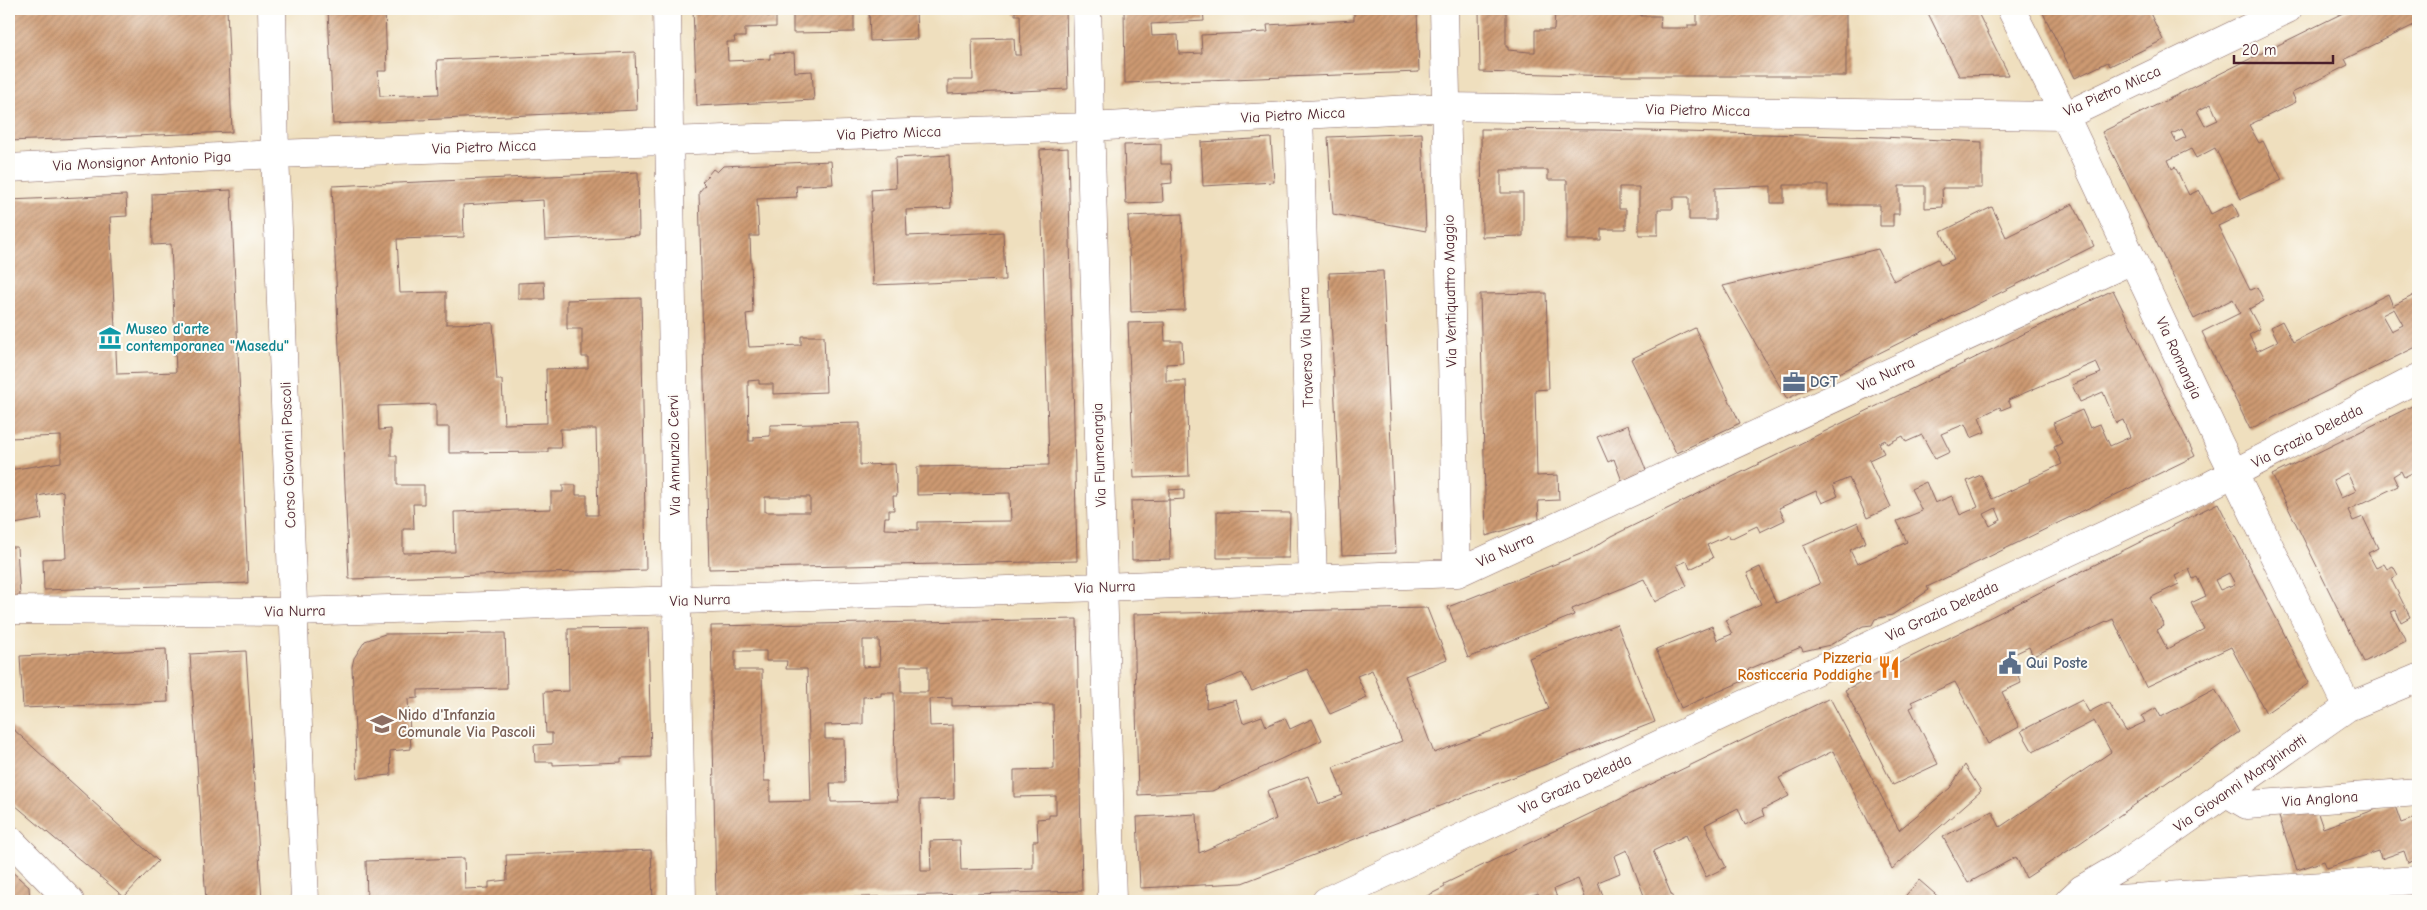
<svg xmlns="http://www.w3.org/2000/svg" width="2427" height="910" font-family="'Comic Neue',sans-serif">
	<defs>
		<pattern id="building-hatch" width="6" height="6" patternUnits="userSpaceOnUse" patternTransform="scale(1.25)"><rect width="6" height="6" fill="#cd9a72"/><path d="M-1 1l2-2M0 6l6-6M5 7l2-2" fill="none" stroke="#a87d5e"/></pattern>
	</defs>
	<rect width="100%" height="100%" fill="#fdfcf7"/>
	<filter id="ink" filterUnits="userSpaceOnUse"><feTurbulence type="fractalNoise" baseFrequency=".02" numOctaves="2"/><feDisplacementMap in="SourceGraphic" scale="10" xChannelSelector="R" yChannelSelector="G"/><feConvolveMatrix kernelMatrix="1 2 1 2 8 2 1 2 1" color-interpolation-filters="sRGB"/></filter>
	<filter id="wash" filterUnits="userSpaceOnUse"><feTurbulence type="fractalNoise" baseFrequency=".0096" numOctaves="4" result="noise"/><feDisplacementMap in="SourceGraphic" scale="20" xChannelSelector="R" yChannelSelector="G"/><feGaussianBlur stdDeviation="1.12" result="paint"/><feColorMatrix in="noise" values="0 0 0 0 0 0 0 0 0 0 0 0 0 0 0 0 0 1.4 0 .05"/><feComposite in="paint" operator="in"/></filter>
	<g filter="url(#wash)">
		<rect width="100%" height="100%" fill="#efdfbe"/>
		<g id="blocks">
			<path fill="url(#building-hatch)" fill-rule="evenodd" d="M 9,9 L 227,9 L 232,132 L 9,141 Z
				M 328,9 L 385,9 L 387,71 L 378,71 L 380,96 L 439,94 L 437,60 L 635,52 L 637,110 L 333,124 Z
				M 693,9 L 767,9 L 767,16 L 776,16 L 776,27 L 745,28 L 745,37 L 734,37 L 735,42 L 727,42 L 728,61 L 770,59 L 770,54 L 794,53 L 795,72 L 812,71 L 814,100 L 697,106 Z
				M 793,9 L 854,9 L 854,32 L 793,33 Z
				M 869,9 L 916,9 L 917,39 L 870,41 Z
				M 1015,9 L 1066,9 L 1068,89 L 948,94 L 948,80 L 973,80 L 972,39 L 1014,38 L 1015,55 L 1021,55 L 1020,15 L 1015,15 Z
				M 1124,9 L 1203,9 L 1204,21 L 1151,24 L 1152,36 L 1178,35 L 1179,54 L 1202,53 L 1201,35 L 1268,32 L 1267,25 L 1354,20 L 1354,9 L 1417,9 L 1419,72 L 1125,83 Z
				M 1479,9 L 1506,9 L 1506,47 L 1508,47 L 1508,50 L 1529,52 L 1535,52 L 1535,30 L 1554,30 L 1555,10 L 1593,11 L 1593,9 L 1615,9 L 1641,11 L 1641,16 L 1661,16 L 1660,28 L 1688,28 L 1688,25 L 1697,25 L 1697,9 L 1846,9 L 1846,76 L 1615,76 L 1480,72 Z
				M 1926,9 L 1976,9 L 2009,75 L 1959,76 Z
				M 2041,9 L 2148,9 L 2163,40 L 2110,66 L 2108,62 L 2075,78 Z
				M 2351,9 L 2418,9 L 2418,34 L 2414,25 L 2345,59 L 2348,65 L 2292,93 L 2296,102 L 2249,125 L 2259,143 L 2263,141 L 2282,180 L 2241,199 L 2215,148 L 2196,158 L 2191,149 L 2168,160 L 2172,169 L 2175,167 L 2189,195 L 2199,190 L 2211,214 L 2233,203 L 2239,216 L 2218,226 L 2250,290 L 2257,287 L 2264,301 L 2249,309 L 2260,329 L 2249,335 L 2257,351 L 2278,341 L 2271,327 L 2282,321 L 2293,342 L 2388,294 L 2393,306 L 2418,293 L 2418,346 L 2250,429 L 2202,332 L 2240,313 L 2233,299 L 2194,319 L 2102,132 ZM 2211,104 L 2218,120 L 2205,126 L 2197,111 ZM 2182,129 L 2186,137 L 2176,142 L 2172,134 ZM 2394,309 L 2403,325 L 2391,331 L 2382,315 Z
				M 1481,129 L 1604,130 L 1883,137 L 1982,142 L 1982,188 L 1942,188 L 1943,207 L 1925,208 L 1925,186 L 1899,186 L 1899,214 L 1893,214 L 1893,226 L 1880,226 L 1880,205 L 1828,205 L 1828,185 L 1784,185 L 1784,203 L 1771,203 L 1771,186 L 1715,188 L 1715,220 L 1689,220 L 1689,197 L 1673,197 L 1673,209 L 1658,209 L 1658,235 L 1639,235 L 1639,187 L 1619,187 L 1619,209 L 1626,209 L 1626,229 L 1601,229 L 1601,240 L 1567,240 L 1567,180 L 1548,180 L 1548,170 L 1501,170 L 1501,193 L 1523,193 L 1523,236 L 1482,237 Z
				M 1422,133 L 1426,231 L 1333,214 L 1328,137 Z
				M 1271,138 L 1274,182 L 1203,186 L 1201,142 Z
				M 1161,144 L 1161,164 L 1171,164 L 1172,183 L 1162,184 L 1163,202 L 1126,204 L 1124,145 Z
				M 1068,148 L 1077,561 L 709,569 L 699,192 L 705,185 L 702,182 L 713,169 L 717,172 L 723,166 L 831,161 L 833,184 L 796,186 L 797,197 L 757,199 L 759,236 L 750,236 L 753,313 L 746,314 L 749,347 L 801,345 L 801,336 L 824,336 L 826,392 L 773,394 L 773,384 L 759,384 L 759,380 L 748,381 L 749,441 L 754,441 L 754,437 L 770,436 L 770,425 L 860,423 L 860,465 L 895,464 L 897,496 L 893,496 L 894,510 L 889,510 L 889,517 L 885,517 L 884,529 L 918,530 L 918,522 L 1011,521 L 1010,493 L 917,495 L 917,467 L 1049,465 L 1040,150 ZM 765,497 L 810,497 L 810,512 L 765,512 Z
				M 949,155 L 951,208 L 906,210 L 907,236 L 1003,232 L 1005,280 L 873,285 L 870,211 L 872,211 L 871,190 L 896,188 L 895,158 Z
				M 638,172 L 639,235 L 545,240 L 543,200 L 463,205 L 464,237 L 397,239 L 400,293 L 446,292 L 446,324 L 493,323 L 497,380 L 502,380 L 504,424 L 547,423 L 546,369 L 588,368 L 588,357 L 582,357 L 582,329 L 567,329 L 567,300 L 641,298 L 646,570 L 349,579 L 332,186 ZM 436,404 L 436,427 L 449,427 L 449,453 L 548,452 L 548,448 L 561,448 L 560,429 L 596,429 L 598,515 L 587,515 L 587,495 L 576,495 L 576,485 L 563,485 L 563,492 L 551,492 L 551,509 L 454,512 L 455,552 L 403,553 L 403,529 L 414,529 L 413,504 L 424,504 L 424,485 L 397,485 L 397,456 L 391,456 L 391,429 L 379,430 L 378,406 Z
				M 231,190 L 248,583 L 44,590 L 43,559 L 66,558 L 63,491 L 38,496 L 42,519 L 9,525 L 9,470 L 61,462 L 61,436 L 9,438 L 9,200 L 126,195 L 127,216 L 110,217 L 117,374 L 176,372 L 171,244 L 153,245 L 152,194 Z
				M 2073,204 L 2094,246 L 1787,399 L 1723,286 L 1878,249 L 1894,281 L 1938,259 L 1941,265 L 1954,259 L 1941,232 L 1992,207 L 2006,237 Z
				M 1182,214 L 1185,310 L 1131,312 L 1128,216 Z
				M 1383,271 L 1396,553 L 1342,555 L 1329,273 Z
				M 544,282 L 545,299 L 518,299 L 518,283 Z
				M 2113,290 L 2195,456 L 1927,587 L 1929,590 L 1892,615 L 1875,619 L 1872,625 L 1863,626 L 1830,645 L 1803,651 L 1801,647 L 1747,670 L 1750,678 L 1681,708 L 1656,649 L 1712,626 L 1717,640 L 1732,634 L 1725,620 L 1761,604 L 1747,573 L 1760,567 L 1776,603 L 1820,584 L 1803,546 L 1858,522 L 1866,542 L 1850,550 L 1857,564 L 1907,542 L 1897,521 L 1922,511 L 1911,489 L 1926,482 L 1935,503 L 1952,496 L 1960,515 L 1978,507 L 1967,481 L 1981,475 L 1992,499 L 2031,481 L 2030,479 L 2062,464 L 2054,447 L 2062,443 L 2053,423 L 2082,410 L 2090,428 L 2100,424 L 2110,446 L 2130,437 L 2123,420 L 2116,423 L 2103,392 L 2080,402 L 2072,385 L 2101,373 L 2096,362 L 2008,400 L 2011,406 L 2001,410 L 2000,407 L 1979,417 L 1985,432 L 1971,438 L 1965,424 L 1941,434 L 1950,452 L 1935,459 L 1922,435 L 1906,442 L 1903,436 L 1887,444 L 1885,440 L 1879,443 L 1884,453 L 1869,460 L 1891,507 L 1867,518 L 1849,478 L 1833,485 L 1838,496 L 1822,503 L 1816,491 L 1779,508 L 1785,520 L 1760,532 L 1757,526 L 1730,539 L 1729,535 L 1707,545 L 1713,558 L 1690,569 L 1687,561 L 1677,565 L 1687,586 L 1655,602 L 1644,579 L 1572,609 L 1574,615 L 1468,658 L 1448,607 L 1588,551 L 1612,536 ZM 1996,508 L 2001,520 L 1990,526 L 1984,514 Z
				M 1546,293 L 1549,389 L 1535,390 L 1537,476 L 1558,475 L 1559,500 L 1538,501 L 1539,520 L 1486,536 L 1480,294 Z
				M 1164,322 L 1165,341 L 1182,341 L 1183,363 L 1166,364 L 1166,381 L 1186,381 L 1189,476 L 1134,478 L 1128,323 Z
				M 1695,328 L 1740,423 L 1676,453 L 1631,359 Z
				M 2418,403 L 2418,477 L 2416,471 L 2404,477 L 2401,471 L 2393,476 L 2398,486 L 2348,510 L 2353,521 L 2363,517 L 2378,548 L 2368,553 L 2376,568 L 2384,564 L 2387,569 L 2393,566 L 2398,575 L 2391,579 L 2410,617 L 2401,622 L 2396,610 L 2391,612 L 2406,641 L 2364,662 L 2272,475 ZM 2347,473 L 2356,491 L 2341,498 L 2333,480 Z
				M 1628,425 L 1646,470 L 1622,481 L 1614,459 L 1608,462 L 1597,437 Z
				M 1184,489 L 1184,499 L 1169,500 L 1169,490 Z
				M 1169,500 L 1170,559 L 1132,560 L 1131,501 Z
				M 2218,503 L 2309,683 L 2266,713 L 2231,647 L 2146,687 L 2113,619 L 2033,656 L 2029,647 L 2010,656 L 2020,675 L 2018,676 L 2021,683 L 2002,692 L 2019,727 L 1988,744 L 1955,682 L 1911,702 L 1914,706 L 1910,708 L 1938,764 L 1893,785 L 1845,690 ZM 2189,569 L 2193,579 L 2197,577 L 2206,596 L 2191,603 L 2204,629 L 2167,649 L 2157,630 L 2164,626 L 2150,598 L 2179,584 L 2175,576 ZM 2229,573 L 2235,584 L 2220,590 L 2215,580 Z
				M 1217,512 L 1290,513 L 1289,558 L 1217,558 Z
				M 9,547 L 17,547 L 20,597 L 9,597 Z
				M 1427,608 L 1447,659 L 1405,676 L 1434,753 L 1549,709 L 1529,658 L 1617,624 L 1655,722 L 1242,883 L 1140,888 L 1137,817 L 1197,814 L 1199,853 L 1276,819 L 1267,791 L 1308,776 L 1319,804 L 1343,795 L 1333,767 L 1402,741 L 1372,670 L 1357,676 L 1367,698 L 1330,714 L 1307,669 L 1252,691 L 1242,673 L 1207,687 L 1206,708 L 1236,700 L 1243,723 L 1262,716 L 1266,726 L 1285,718 L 1290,729 L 1312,719 L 1322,740 L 1212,791 L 1138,795 L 1134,614 Z
				M 1077,619 L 1082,891 L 716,901 L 711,626 ZM 863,640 L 879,640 L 880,666 L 863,667 ZM 735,651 L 766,651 L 766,661 L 787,661 L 786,669 L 807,669 L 811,801 L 770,802 L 770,781 L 764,781 L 762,670 L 735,670 ZM 901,666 L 928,666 L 928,692 L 901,692 ZM 881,693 L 894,693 L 895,778 L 898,801 L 831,802 L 830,783 L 845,783 L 844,739 L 825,739 L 825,725 L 863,724 L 863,697 L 881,696 ZM 952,698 L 952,706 L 1053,704 L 1054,769 L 1014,770 L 1014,797 L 1056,796 L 1056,815 L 1049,815 L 1049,818 L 1037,819 L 1038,841 L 1033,841 L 1033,868 L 961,870 L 960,840 L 930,841 L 931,871 L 921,871 L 920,800 L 954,799 L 953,725 L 930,726 L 929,699 Z
				M 648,628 L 651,757 L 621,758 L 621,762 L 553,765 L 553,762 L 535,762 L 534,745 L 552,744 L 552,733 L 546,733 L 544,692 L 569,691 L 568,629 Z
				M 505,633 L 507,688 L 418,690 L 418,698 L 408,699 L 411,749 L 390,751 L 391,775 L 357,778 L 352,667 L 354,658 L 365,641 L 385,634 Z
				M 166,649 L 168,702 L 23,708 L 20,656 Z
				M 246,651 L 262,901 L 206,901 L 190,654 Z
				M 2215,689 L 2239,732 L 2080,843 L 2026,878 L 2016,857 L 1968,883 L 1943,837 L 1992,811 L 2000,827 L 2111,752 L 2094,721 L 2033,752 L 2021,731 L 2082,700 L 2089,712 L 2108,702 L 2126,731 L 2145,722 L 2142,716 L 2156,708 L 2161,717 Z
				M 1830,698 L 1899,830 L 1950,788 L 1965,765 L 1981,791 L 1892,869 L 1833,751 L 1779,778 L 1789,796 L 1762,810 L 1764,816 L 1745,825 L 1738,808 L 1705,825 L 1726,867 L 1706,877 L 1686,835 L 1653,851 L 1674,901 L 1646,901 L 1627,850 L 1614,856 L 1620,873 L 1598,882 L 1605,901 L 1582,901 L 1581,899 L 1585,897 L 1578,879 L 1554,889 L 1558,901 L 1541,901 L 1538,893 L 1526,897 L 1528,901 L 1417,901 L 1445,887 L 1444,884 Z
				M 9,722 L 12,728 L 158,861 L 124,897 L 9,800 Z
				M 2394,803 L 2401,823 L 2418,817 L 2418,859 L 2408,863 L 2404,851 L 2381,859 L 2379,851 L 2327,868 L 2324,861 L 2297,870 L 2279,817 L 2315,805 L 2323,828 Z
				M 651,850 L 653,901 L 367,901 L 366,861 L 464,858 L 465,889 L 489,888 L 489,882 L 507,880 L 506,855 Z
				M 9,869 L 29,887 L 30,901 L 9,901 Z
				M 1919,880 L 1943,901 L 1901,901 Z"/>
		</g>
	</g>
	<g filter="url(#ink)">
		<use href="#blocks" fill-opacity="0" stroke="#84625e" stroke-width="1"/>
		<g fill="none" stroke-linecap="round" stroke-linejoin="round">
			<defs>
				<path id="minor" d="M 667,9 L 682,901
					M 1087,9 L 1112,901
					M 1444,9 L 1457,573
					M 2011,9 L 2065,116 L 2219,443 L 2348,707
					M 1299,115 L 1313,579
					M 9,168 L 275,154 L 1089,127 L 1446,107 L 2065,116 L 2288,9
					M 9,610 L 294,612 L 1102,587 L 1457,573 L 2132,260
					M 2225,792 L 2247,805 L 2418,792
					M 9,839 L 70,901
					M 2082,889 L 2102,900 L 2418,880
					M 2069,901 L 2082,889 L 2123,865 L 2348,707 L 2418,678"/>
				<path id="tertiary" d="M 1326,901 L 2207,487 L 2418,378"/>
				<path id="secondary" d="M 272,9 L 275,154 L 305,901"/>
			</defs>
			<use href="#minor" stroke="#84625e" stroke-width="29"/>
			<use href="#tertiary" stroke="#84625e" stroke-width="29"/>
			<use href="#secondary" stroke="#84625e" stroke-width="29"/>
			<use href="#minor" stroke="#fff" stroke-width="28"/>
			<use href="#tertiary" stroke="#fff" stroke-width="28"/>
			<use href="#secondary" stroke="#fff" stroke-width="28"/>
		</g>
	</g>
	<defs>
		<symbol id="museum-bare" viewBox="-9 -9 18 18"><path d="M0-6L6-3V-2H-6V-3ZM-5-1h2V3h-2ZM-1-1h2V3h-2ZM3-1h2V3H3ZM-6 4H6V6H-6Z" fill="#0f9aa8" stroke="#fdfcf7" stroke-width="2.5" paint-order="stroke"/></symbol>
		<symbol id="office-bare" viewBox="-9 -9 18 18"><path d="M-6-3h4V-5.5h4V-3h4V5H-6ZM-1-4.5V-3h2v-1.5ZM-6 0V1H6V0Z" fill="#5c6f8a" stroke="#fdfcf7" stroke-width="2.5" paint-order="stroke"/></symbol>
		<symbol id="civic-bare" viewBox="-9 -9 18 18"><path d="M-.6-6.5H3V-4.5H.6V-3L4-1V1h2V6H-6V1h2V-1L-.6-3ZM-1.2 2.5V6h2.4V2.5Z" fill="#5c6f8a" stroke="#fdfcf7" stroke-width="2.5" paint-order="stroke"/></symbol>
		<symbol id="restaurant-bare" viewBox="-9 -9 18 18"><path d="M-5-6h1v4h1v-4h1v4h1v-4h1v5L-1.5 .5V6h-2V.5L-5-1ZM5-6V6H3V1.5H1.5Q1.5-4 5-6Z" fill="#e8710a" stroke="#fdfcf7" stroke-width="2.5" paint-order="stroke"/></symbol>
		<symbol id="school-bare" viewBox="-9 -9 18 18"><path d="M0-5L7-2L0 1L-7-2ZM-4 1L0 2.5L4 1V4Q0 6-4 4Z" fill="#8d6e63" stroke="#fdfcf7" stroke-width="2.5" paint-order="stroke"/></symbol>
	</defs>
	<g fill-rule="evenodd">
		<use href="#museum-bare" x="94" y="322" width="32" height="32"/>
		<use href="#office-bare" x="1778" y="366" width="32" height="32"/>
		<use href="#civic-bare" x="1994" y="647" width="32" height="32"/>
		<use href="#restaurant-bare" x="1873" y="651" width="32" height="32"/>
		<use href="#school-bare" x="366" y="708" width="32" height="32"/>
	</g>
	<g text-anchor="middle" stroke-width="4" stroke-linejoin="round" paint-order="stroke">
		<g font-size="15" fill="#4a1f2b" stroke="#fdfcf7">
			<text transform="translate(2112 91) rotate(-24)" y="5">Via Pietro Micca</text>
			<text transform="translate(1698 110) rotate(1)" y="5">Via Pietro Micca</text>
			<text transform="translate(1293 115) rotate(-3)" y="5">Via Pietro Micca</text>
			<text transform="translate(889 133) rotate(-2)" y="5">Via Pietro Micca</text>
			<text transform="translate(484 147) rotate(-2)" y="5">Via Pietro Micca</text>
			<text transform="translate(142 161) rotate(-3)" y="5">Via Monsignor Antonio Piga</text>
			<text transform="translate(1450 291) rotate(-91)" y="5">Via Ventiquattro Maggio</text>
			<text transform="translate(1306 347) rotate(-92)" y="5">Traversa Via Nurra</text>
			<text transform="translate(2179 358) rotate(65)" y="5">Via Romangia</text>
			<text transform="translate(1886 374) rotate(-25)" y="5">Via Nurra</text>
			<text transform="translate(2307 436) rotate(-27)" y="5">Via Grazia Deledda</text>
			<text transform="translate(288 455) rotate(-92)" y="5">Corso Giovanni Pascoli</text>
			<text transform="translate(674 455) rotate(-91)" y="5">Via Annunzio Cervi</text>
			<text transform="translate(1099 455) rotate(-92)" y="5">Via Flumenargia</text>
			<text transform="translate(1505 550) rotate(-25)" y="5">Via Nurra</text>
			<text transform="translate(1105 587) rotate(-2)" y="5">Via Nurra</text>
			<text transform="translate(700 600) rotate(-2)" y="5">Via Nurra</text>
			<text transform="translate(295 611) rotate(-1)" y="5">Via Nurra</text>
			<text transform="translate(1942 611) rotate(-25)" y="5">Via Grazia Deledda</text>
			<text transform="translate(2240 783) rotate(-35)" y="5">Via Giovanni Marghinotti</text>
			<text transform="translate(1575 784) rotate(-25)" y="5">Via Grazia Deledda</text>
			<text transform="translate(2320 799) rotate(-4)" y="5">Via Anglona</text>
		</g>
		<g font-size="15" font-weight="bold" fill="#0d838f" stroke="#fdfcf7" text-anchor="start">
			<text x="126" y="334">Museo d'arte<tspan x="126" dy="17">contemporanea "Masedu"</tspan></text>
		</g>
		<g font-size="15" font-weight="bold" fill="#4e5e75" stroke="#fdfcf7" text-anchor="start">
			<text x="1810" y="387">DGT</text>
			<text x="2026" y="668">Qui Poste</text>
		</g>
		<g font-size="15" font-weight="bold" fill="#c56008" stroke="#fdfcf7" text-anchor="end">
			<text x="1872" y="663">Pizzeria<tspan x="1872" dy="17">Rosticceria Poddighe</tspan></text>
		</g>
		<g font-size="15" font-weight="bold" fill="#785e54" stroke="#fdfcf7" text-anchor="start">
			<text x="398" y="720">Nido d'Infanzia<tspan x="398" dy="17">Comunale Via Pascoli</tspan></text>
		</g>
	</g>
	<rect width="2427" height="910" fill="none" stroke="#fdfcf7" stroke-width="30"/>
	<path d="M2234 55v8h99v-8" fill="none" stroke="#4a1f2b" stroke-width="2.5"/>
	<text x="2242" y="55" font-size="15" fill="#4a1f2b" stroke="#fdfcf7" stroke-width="4" paint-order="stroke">20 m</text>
</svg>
